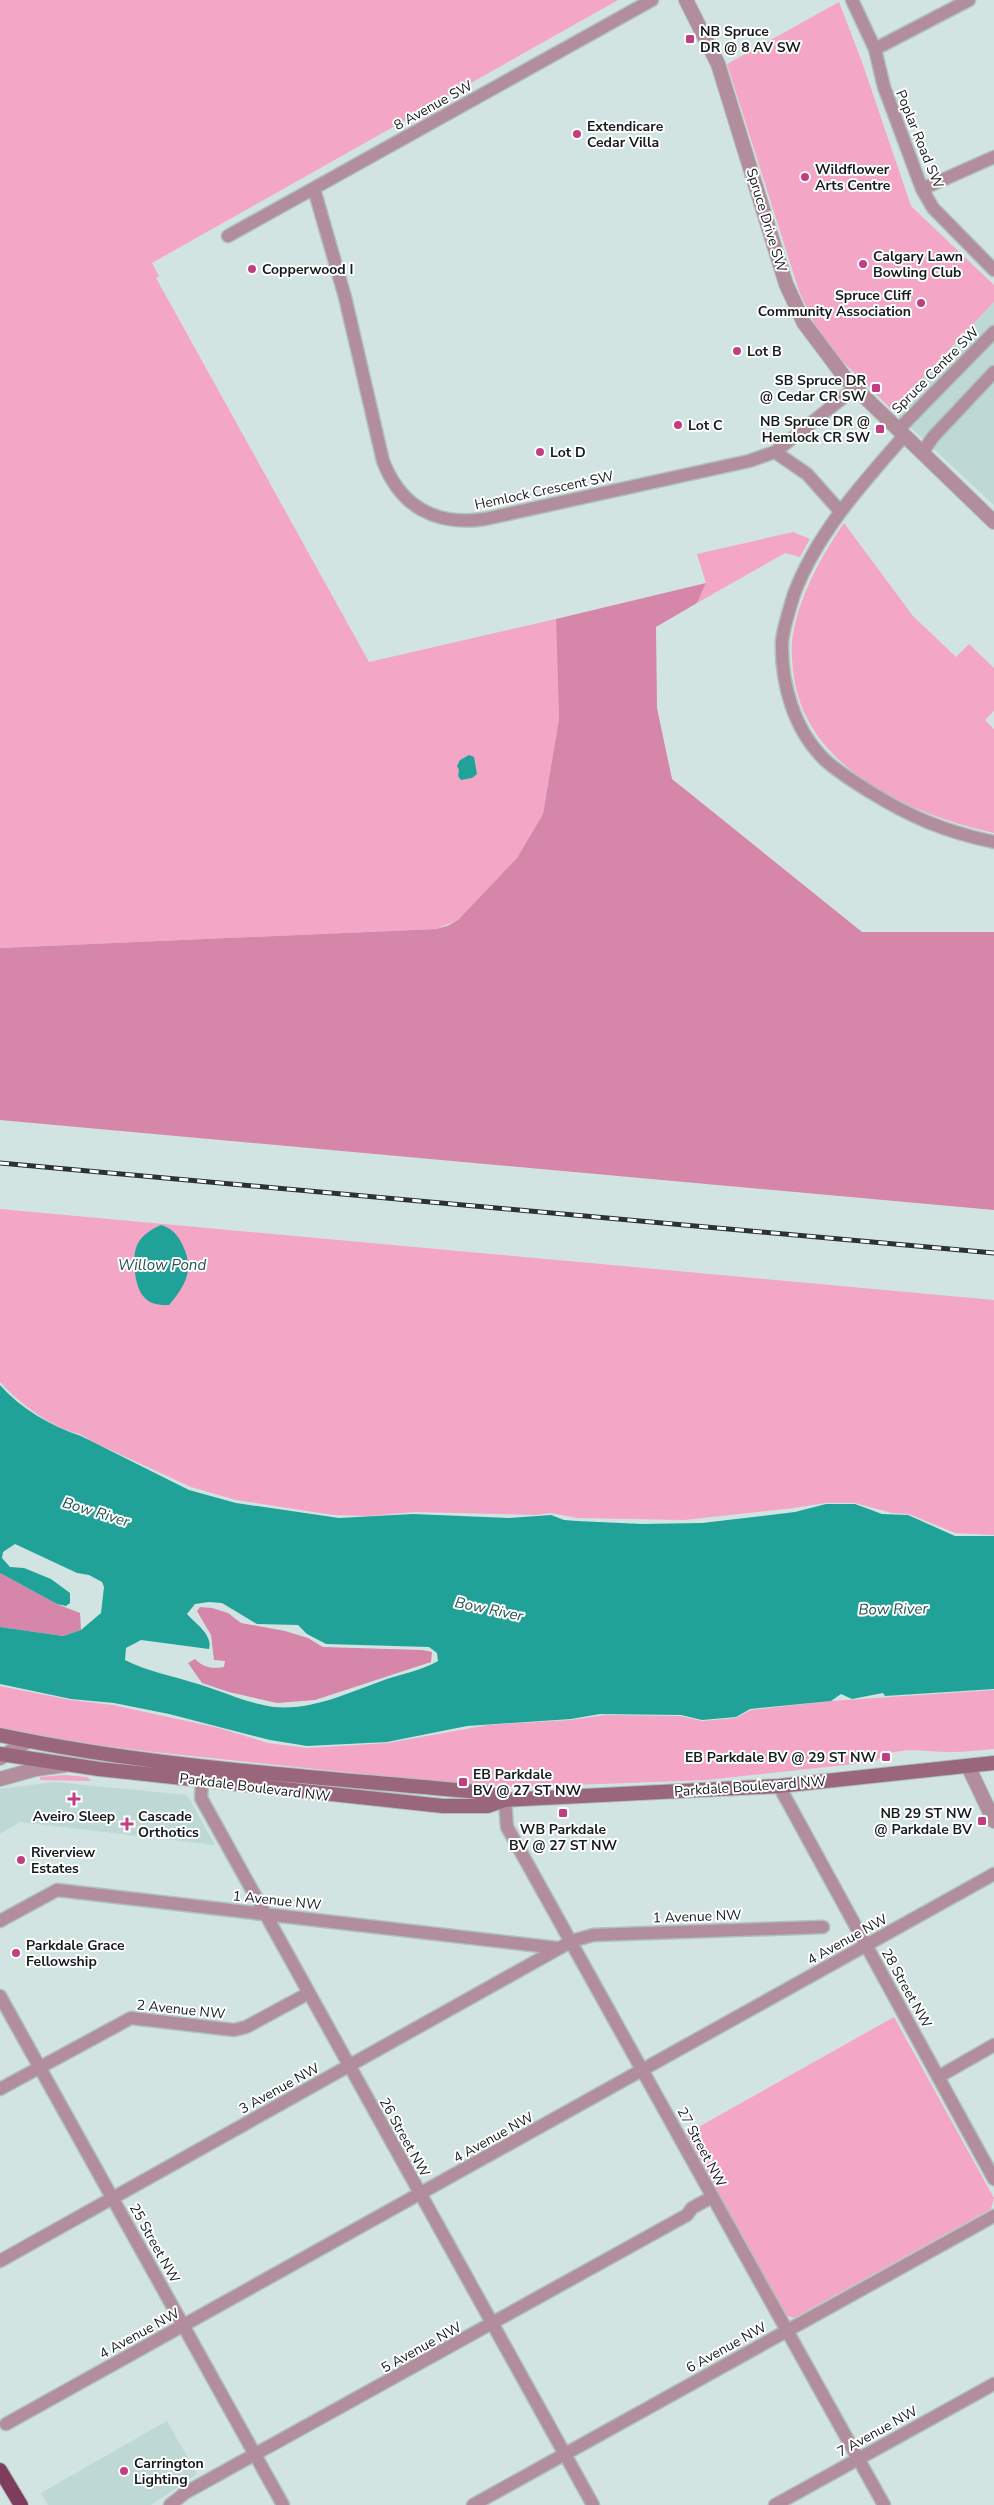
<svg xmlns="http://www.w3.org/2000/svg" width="994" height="2505" font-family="'Nunito Sans',sans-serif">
	<rect width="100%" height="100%" fill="#d1e4e2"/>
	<path fill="#bdd8d5" d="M 994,302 L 994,505 L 892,410 Z
		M 54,1782 L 187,1795 L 215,1845 L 20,1822 L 0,1834 L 0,1789 Z
		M 167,2421 L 197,2474 L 151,2505 L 48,2505 L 41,2493 Z"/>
	<path fill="#f4a6c7" d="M 0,0 L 618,0 L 152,263 L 159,276 L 156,278 L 369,662 L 556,619 L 559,719 L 543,814 L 517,858 L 458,920 L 436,929 L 0,948 Z
		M 839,2 L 862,62 L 911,206 L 994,285 L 994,302 L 892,410 L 836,355 L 816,327 L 799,291 L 727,64 Z
		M 844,523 L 913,616 L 956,657 L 969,644 L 994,668 L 994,711 L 985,720 L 994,729 L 994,833 C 913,815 808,770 794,678 C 792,662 790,644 794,629 C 802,591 822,555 844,523 Z
		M 793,532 L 810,539 L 800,557 L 785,553 L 697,603 L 706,583 L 697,554 Z
		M 0,1209 L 994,1300 L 994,1535 L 955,1533 L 909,1514 L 892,1513 L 855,1503 L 825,1503 L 794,1508 L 684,1520 L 577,1518 L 551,1513 L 536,1515 L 415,1512 L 369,1516 L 333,1515 L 236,1500 L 191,1487 L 91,1441 C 82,1433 73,1433 63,1429 C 40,1418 17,1401 0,1382 Z
		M 0,1686 L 71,1700 L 113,1705 L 219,1728 L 268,1743 L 307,1748 L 388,1743 L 488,1725 L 571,1720 L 605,1715 L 680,1716 L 702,1721 L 736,1718 L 751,1710 L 831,1701 L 994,1690 L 994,1749 C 980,1750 965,1752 951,1752 C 924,1752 896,1744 874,1762 L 707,1780 L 521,1787 L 458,1784 L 145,1751 L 45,1738 L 0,1728 Z
		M 65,1775 L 87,1777 L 91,1781 L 40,1780 L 40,1777 Z
		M 894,2017 L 994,2198 L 991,2209 L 794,2318 L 785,2315 L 686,2134 Z"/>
	<path fill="#d586a9" d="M 706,583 L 697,603 L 656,627 L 657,708 L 672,779 L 862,932 L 994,932 L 994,1210 L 0,1120 L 0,948 L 436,929 L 447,926 L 458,920 L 517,858 L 543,814 L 559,719 L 556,619 Z
		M 0,1573 L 57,1604 L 80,1613 L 81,1630 L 63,1636 L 0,1627 Z
		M 200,1607 L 212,1608 L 228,1613 L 241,1623 L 285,1631 L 308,1638 L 323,1647 L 422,1650 L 432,1652 L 431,1662 L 315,1700 L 277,1703 L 229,1692 L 202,1683 L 188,1663 L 195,1659 C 204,1668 213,1669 224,1667 L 225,1661 L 214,1660 L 211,1635 L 197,1611 Z"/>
	<path fill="#21a299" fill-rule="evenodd" d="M 469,755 L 474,757 L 477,774 L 472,778 L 461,780 L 458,776 L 459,770 L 457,766 L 460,760 Z
		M 161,1225 C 171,1228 176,1233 181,1242 C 195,1268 187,1284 169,1305 C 160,1305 151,1305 144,1297 C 135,1288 132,1260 136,1248 C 139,1237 151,1229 161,1225 Z
		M 0,1385 C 21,1409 51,1426 81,1436 L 189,1490 L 236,1503 L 339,1518 L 413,1514 L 509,1518 L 551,1515 L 564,1520 L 577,1521 L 642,1524 L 702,1523 L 795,1512 L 826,1504 L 855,1504 L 882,1514 L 908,1515 L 955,1536 L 994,1536 L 994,1689 L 885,1696 L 883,1693 L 852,1699 L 841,1694 L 831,1701 L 750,1709 L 736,1717 L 702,1720 L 681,1715 L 600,1714 L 571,1719 L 467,1726 L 387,1742 L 307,1746 L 270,1740 L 169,1714 L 114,1703 L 71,1699 L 0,1684 L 0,1627 L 63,1636 L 81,1630 L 101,1613 L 104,1587 L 102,1582 L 89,1575 L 77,1573 L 15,1544 L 3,1552 L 2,1558 L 10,1567 L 24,1568 L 51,1579 L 70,1593 L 70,1603 L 66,1606 L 57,1604 L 0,1573 ZM 209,1602 L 222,1603 L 257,1624 L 298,1625 L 307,1634 L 326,1644 L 429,1647 L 437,1653 L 438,1661 C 422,1670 402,1674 384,1680 C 345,1694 301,1716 259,1704 C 238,1699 218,1690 198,1684 C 173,1676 149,1672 125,1660 L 126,1648 L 141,1640 L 209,1649 C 213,1635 196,1624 187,1614 L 195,1604 Z"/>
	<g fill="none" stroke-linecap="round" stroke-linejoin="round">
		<defs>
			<path id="minor" d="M 852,0 L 875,49 L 884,87 L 922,189 L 933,208 L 994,270
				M 875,49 L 969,0
				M 314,189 L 345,297 L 383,461 C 401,508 437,526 485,519 L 749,461 L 775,452 L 855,388
				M 922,189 L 994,157
				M 228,236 L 652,0
				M 898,430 L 994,332
				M 904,436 C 862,484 817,533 794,594 C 790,608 783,628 782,642 C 781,684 794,730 825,760 C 839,773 856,783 872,793 C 912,818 947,832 994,842
				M 775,452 L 807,474 L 840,511
				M 922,453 L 933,437 L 994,372
				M 202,1780 L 201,1798 L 593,2505
				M 779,1786 L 994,2179
				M 505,1800 L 507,1827 L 884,2505
				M 0,1921 L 57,1890 L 557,1948
				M 0,1996 L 283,2505
				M 938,2077 L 994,2045
				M 0,2089 L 131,2018 L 234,2030 L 246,2027 L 309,1993
				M 0,2261 L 572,1941 L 593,1935 L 823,1927
				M 6,2424 L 994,1874
				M 170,2505 L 185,2493 L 687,2215 L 692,2208 L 712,2197
				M 473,2505 L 994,2216
				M 775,2505 L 994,2384"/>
			<path id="tertiary" d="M 686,0 L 718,64 L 786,284 L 804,323 L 846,379 L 994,522
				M 0,1758 L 28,1741
				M 968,1766 L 994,1821
				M 0,1779 L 36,1769 L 65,1765"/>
			<path id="secondary" d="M 0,1735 C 160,1769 325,1777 488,1793 L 505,1800
				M 0,1754 L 99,1769 L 443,1806 L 488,1806 L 505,1800 L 779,1786 L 994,1763"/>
			<path id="trunk" d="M 0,2470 L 21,2505"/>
		</defs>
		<use href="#minor" stroke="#afc0be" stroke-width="15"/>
		<use href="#tertiary" stroke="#afc0be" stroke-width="16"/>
		<use href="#secondary" stroke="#afc0be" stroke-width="16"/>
		<use href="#trunk" stroke="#afc0be" stroke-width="16"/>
		<use href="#minor" stroke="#b28e9d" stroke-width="12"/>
		<use href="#tertiary" stroke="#b28e9d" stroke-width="14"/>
		<use href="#secondary" stroke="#99667c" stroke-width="14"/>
		<use href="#trunk" stroke="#7e3d5c" stroke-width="14"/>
		<defs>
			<path id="rail" d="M 0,1163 L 994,1253"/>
		</defs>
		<use href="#rail" stroke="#2b3332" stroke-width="5"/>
		<use href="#rail" stroke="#fff" stroke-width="3" stroke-dasharray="9" stroke-linecap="butt"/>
	</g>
	<g fill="#c23e83" stroke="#fff" stroke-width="2">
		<rect x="685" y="34" width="10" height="10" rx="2.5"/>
		<circle cx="577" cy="134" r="5"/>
		<circle cx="805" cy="177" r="5"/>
		<circle cx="863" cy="264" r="5"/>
		<circle cx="252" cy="269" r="5"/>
		<circle cx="921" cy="303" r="5"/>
		<circle cx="737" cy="351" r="5"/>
		<rect x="871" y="383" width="10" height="10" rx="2.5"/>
		<circle cx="678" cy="425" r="5"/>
		<rect x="875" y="424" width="10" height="10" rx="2.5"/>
		<circle cx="540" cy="452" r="5"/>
		<rect x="881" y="1752" width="10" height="10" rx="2.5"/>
		<rect x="458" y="1777" width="10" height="10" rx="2.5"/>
		<path d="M71.5 1791.5h5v5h5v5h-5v5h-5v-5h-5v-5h5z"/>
		<rect x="558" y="1808" width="10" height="10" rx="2.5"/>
		<rect x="977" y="1816" width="10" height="10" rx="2.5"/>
		<path d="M124.5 1816.5h5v5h5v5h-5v5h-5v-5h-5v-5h5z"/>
		<circle cx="21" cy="1860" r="5"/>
		<circle cx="16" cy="1953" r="5"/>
		<circle cx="124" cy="2471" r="5"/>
	</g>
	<g text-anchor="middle" stroke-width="4" stroke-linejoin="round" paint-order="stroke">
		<g font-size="14" font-weight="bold" fill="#151c1b" stroke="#fff" text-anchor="start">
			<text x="700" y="36">NB Spruce<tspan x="700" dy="16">DR @ 8 AV SW</tspan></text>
			<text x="587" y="131">Extendicare<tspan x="587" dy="16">Cedar Villa</tspan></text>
			<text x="815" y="174">Wildflower<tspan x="815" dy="16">Arts Centre</tspan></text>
			<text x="873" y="261">Calgary Lawn<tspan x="873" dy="16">Bowling Club</tspan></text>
			<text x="262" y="274">Copperwood I</text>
			<text x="911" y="300" text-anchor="end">Spruce Cliff<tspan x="911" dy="16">Community Association</tspan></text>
			<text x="747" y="356">Lot B</text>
			<text x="866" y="385" text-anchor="end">SB Spruce DR<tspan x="866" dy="16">@ Cedar CR SW</tspan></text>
			<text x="870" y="426" text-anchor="end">NB Spruce DR @<tspan x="870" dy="16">Hemlock CR SW</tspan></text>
			<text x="688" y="430">Lot C</text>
			<text x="550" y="457">Lot D</text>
			<text x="876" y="1762" text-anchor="end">EB Parkdale BV @ 29 ST NW</text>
			<text x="473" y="1779">EB Parkdale<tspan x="473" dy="16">BV @ 27 ST NW</tspan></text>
			<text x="972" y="1818" text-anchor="end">NB 29 ST NW<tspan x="972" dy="16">@ Parkdale BV</tspan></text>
			<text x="74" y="1821" text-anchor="middle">Aveiro Sleep</text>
			<text x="138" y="1821">Cascade<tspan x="138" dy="16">Orthotics</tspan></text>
			<text x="563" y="1834" text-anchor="middle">WB Parkdale<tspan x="563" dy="16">BV @ 27 ST NW</tspan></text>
			<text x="31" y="1857">Riverview<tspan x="31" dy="16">Estates</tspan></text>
			<text x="26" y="1950">Parkdale Grace<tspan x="26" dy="16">Fellowship</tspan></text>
			<text x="134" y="2468">Carrington<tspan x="134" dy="16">Lighting</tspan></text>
		</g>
		<g font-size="14" fill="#151c1b" stroke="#fff">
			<text transform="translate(433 105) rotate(-29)" y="5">8 Avenue SW</text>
			<text transform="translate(920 139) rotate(68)" y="5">Poplar Road SW</text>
			<text transform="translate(767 220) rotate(73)" y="5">Spruce Drive SW</text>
			<text transform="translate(935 370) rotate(-45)" y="5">Spruce Centre SW</text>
			<text transform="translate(544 490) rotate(-12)" y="5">Hemlock Crescent SW</text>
			<text transform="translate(750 1786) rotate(-4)" y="5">Parkdale Boulevard NW</text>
			<text transform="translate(255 1787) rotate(7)" y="5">Parkdale Boulevard NW</text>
			<text transform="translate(277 1900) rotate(6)" y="5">1 Avenue NW</text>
			<text transform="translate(697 1916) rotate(-2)" y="5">1 Avenue NW</text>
			<text transform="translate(847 1939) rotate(-29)" y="5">4 Avenue NW</text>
			<text transform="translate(907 1988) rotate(61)" y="5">28 Street NW</text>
			<text transform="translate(181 2009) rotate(6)" y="5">2 Avenue NW</text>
			<text transform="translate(279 2088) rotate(-29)" y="5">3 Avenue NW</text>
			<text transform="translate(405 2137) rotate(61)" y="5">26 Street NW</text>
			<text transform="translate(493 2137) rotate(-29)" y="5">4 Avenue NW</text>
			<text transform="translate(702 2147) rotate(62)" y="5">27 Street NW</text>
			<text transform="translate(155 2243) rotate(61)" y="5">25 Street NW</text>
			<text transform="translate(139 2333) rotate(-29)" y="5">4 Avenue NW</text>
			<text transform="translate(421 2347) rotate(-29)" y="5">5 Avenue NW</text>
			<text transform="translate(726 2347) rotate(-29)" y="5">6 Avenue NW</text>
			<text transform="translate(877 2431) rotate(-29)" y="5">7 Avenue NW</text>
		</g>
		<g font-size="15" font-style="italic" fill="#20534e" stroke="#fff">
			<text x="162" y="1270">Willow Pond</text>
			<text transform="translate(96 1512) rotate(17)" y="5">Bow River</text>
			<text transform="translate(489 1609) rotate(12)" y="5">Bow River</text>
			<text transform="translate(893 1609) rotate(-1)" y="5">Bow River</text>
		</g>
	</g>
</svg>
